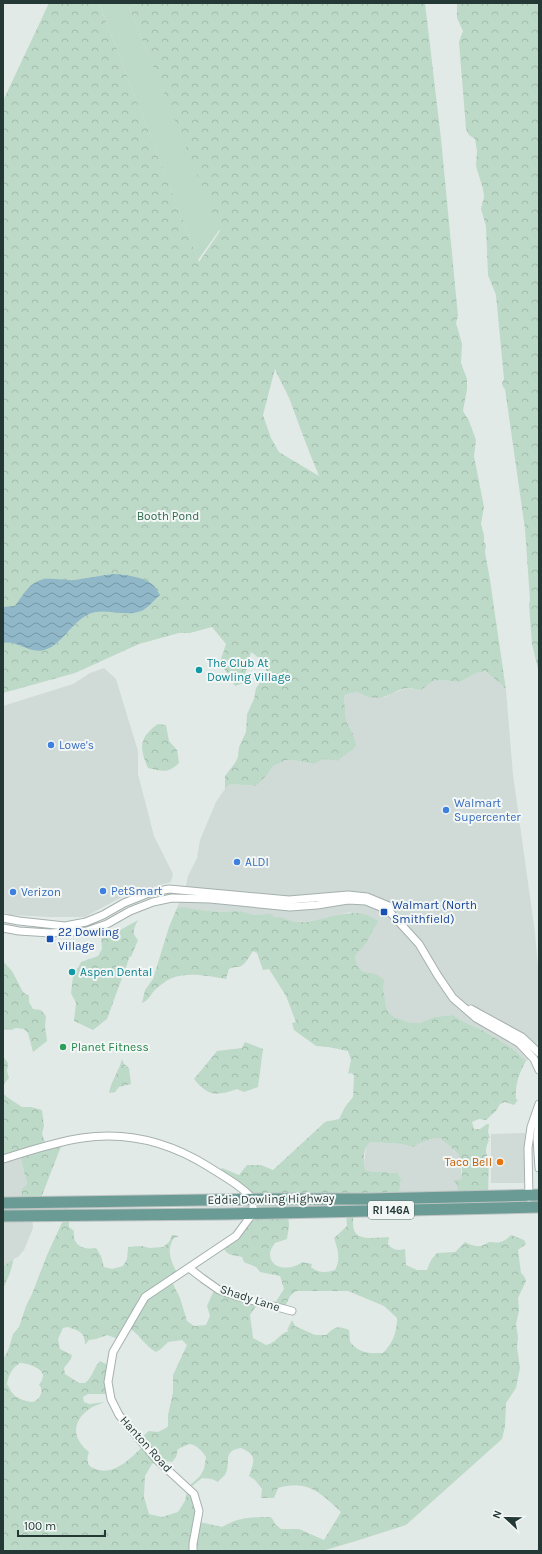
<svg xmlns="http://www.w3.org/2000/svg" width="542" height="1554" font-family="Karla,sans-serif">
	<defs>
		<pattern id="forest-crowns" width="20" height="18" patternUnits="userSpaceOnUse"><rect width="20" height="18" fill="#bdd9c8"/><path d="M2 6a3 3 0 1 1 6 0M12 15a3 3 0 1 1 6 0" fill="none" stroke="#a2bbac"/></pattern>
		<pattern id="water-waves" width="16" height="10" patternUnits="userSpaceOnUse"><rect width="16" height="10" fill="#90b8c9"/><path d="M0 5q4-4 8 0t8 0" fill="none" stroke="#7597a4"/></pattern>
	</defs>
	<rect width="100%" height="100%" fill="#e2eae8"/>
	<path fill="#d0dad7" d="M 104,668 L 116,679 L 138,751 L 138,774 L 154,836 L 173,874 L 171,882 L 127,894 L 85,917 L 50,917 L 11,915 L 3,912 L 3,706 L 73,684 L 90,673 Z
		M 485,671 L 501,684 L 506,690 L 513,775 L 535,933 L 539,980 L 539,1034 L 536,1048 L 537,1054 L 526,1061 L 512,1048 L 482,1030 L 464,1022 L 453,1015 L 434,1017 L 420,1023 L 411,1023 L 394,1017 L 389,1013 L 386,1006 L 381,977 L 370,974 L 357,968 L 355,965 L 355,956 L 374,929 L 350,912 L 320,920 L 298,922 L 288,921 L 282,918 L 276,918 L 268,914 L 257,915 L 248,914 L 237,911 L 221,912 L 177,908 L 186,885 L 188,876 L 197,858 L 200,840 L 216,802 L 225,789 L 230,784 L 256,786 L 267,775 L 273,766 L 286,760 L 300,761 L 314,764 L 324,759 L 337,761 L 352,732 L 346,721 L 344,696 L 352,692 L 360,692 L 365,695 L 385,697 L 393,693 L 408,688 L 421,690 L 433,681 L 442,680 L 460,682 L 476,673 Z
		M 525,1133 L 524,1183 L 491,1183 L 491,1134 Z
		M 441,1137 L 454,1151 L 459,1155 L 462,1177 L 460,1180 L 454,1180 L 457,1183 L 458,1197 L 399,1196 L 401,1179 L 398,1173 L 367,1171 L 365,1169 L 364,1165 L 366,1146 L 367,1144 L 371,1142 L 402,1144 L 413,1147 L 423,1140 L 431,1138 Z
		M 20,1156 L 27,1185 L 21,1203 L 81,1203 L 80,1208 L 69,1208 L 68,1215 L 32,1216 L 33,1228 L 24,1250 L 18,1257 L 15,1258 L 13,1261 L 10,1261 L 3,1267 L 3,1159 Z"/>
	<path fill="#bdd9c8" d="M 99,3 L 127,3 L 220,229 L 198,260 Z"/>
	<path fill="url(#forest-crowns)" fill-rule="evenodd" d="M 49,3 L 99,3 L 199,262 L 220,231 L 127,3 L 425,3 L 441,139 L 458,316 L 456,323 L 462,344 L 461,363 L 467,379 L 467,389 L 463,411 L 469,421 L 476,440 L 474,456 L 484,507 L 481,524 L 484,535 L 484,542 L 486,545 L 485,552 L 490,580 L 506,690 L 501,684 L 485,671 L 476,673 L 460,682 L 442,680 L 433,681 L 421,690 C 417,690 412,688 408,688 C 396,689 388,698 376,698 C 360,698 362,686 344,696 L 346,721 L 352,732 L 356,745 L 353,749 L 337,761 L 324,759 L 314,764 L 300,761 L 286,760 L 273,766 L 267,775 L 256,786 L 230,784 L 225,789 L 225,776 L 235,763 L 238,757 L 239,747 L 246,732 L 247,714 L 254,699 L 256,688 L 266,675 L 266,663 L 251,652 L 243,683 L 235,686 L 220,662 L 226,644 L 212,627 L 190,633 L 179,633 L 139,644 L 75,673 L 3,693 L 3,101 ZM 275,369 C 280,381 287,392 291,403 C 300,428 309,452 319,476 L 279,452 L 271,438 L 263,415 Z
		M 457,3 L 539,3 L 539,696 L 538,669 L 532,644 L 529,604 L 530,600 L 525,529 L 505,389 L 503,387 L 502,383 L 504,379 L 496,295 L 488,275 L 486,226 L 481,209 L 484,197 L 483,189 L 476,166 L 477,151 L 475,139 L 469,135 L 466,129 L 459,42 L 463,31 L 457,18 Z
		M 158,724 L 166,725 L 169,741 L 177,750 L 179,763 C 168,774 162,771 148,768 C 139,748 139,737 158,724 Z
		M 184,907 C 196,910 209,911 221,912 C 226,912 231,911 236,911 C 244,911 249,915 257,915 C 261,915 265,913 269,914 C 271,914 273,916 274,917 C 277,918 280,917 283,918 C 288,920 293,922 298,922 C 327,923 352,902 378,921 L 366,943 L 355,956 C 356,979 374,968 384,980 L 383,987 L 386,1006 L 389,1013 L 394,1017 L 411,1023 L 420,1023 L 434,1017 L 453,1015 L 464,1022 L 482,1030 L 512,1048 L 526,1061 C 519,1073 515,1085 516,1099 L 518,1100 L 514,1105 L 505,1102 L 500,1104 L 496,1111 L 486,1120 L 479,1119 L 472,1122 L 474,1129 L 480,1129 L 487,1124 L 489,1124 L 488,1132 L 490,1138 L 487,1139 L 489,1140 C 486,1147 484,1152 489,1158 L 488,1197 L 458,1197 L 457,1184 L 453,1180 L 460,1180 L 462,1177 L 462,1170 L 459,1155 L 441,1138 C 429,1138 423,1141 413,1147 L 402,1144 L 371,1142 C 363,1145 363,1161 365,1169 L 367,1171 L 398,1173 L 401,1179 L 398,1204 L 353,1205 C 354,1213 352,1223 354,1230 C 358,1242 380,1237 389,1237 L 388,1244 C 393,1250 397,1251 405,1249 L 406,1265 L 417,1270 L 427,1270 L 431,1260 L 437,1253 L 455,1252 L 465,1242 C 474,1247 480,1248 489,1242 C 499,1243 503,1243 511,1235 L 524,1240 L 526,1244 L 518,1250 L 521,1273 L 524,1276 L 526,1281 L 518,1298 L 519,1311 L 516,1324 L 518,1337 L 517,1347 L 520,1368 L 516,1388 L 506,1403 L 505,1427 L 502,1439 L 406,1525 L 356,1541 L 322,1551 L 3,1551 L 3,1360 L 9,1348 L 13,1334 L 19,1327 L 26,1306 L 32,1294 L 47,1255 L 66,1214 L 69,1216 L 69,1227 L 74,1231 C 72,1246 84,1250 96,1248 L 101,1256 L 104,1267 L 112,1269 L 123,1266 L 127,1259 L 128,1247 L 142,1246 L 149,1248 L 163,1247 L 169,1242 L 172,1235 L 179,1236 L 174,1238 C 165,1251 172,1263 178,1275 L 171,1280 L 180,1298 L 187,1321 L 194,1326 L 206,1325 L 210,1316 L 207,1306 L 215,1288 L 259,1302 L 250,1315 L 253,1338 L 266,1345 C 278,1342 278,1334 289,1331 L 287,1330 L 292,1320 L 295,1326 L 315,1335 L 326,1335 C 335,1327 337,1325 349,1330 L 350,1342 C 361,1354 367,1353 383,1353 C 393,1343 397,1332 397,1318 L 384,1306 L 348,1291 L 296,1291 L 290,1296 L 284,1309 L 273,1306 L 284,1289 L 280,1276 L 260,1272 L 256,1267 L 244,1262 L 242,1257 C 234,1255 228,1256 224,1249 L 230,1245 L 248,1225 L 243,1212 L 243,1206 L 234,1201 L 258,1196 L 234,1185 L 219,1173 L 222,1168 L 239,1175 L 247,1165 L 261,1165 L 273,1170 L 325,1122 L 339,1119 L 345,1107 L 353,1097 L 354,1075 L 351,1073 L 348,1074 L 351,1060 L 348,1051 L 328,1047 L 316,1046 L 294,1030 L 292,1023 L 296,1022 L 286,996 L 269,969 L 263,970 L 257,953 L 253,951 C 249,957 245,965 239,967 C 235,967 233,967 229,969 L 226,979 C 211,976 185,971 170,979 C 165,981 161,985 157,988 C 150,994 151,999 142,1003 L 145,990 L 153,979 L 169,927 L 177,908 ZM 346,1211 L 347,1226 L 334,1238 C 338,1250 341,1259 335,1270 C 327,1273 317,1273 311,1267 L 312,1264 L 302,1262 C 293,1270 270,1271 270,1254 C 270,1250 273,1246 275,1243 L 287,1239 L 289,1226 L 288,1212 ZM 68,1327 C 79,1331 85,1332 85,1345 L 89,1340 L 96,1339 L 107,1335 L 121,1340 L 129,1328 C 140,1335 145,1346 156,1352 L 161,1349 L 168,1342 L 182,1340 L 187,1345 L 173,1375 L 173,1392 L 168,1415 L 168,1427 L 158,1432 L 149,1431 L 141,1438 L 144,1445 C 131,1458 113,1478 93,1468 C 86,1465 87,1458 89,1452 C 73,1440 71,1423 88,1410 C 93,1406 100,1404 105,1402 L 89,1404 L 84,1402 L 83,1397 L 88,1394 L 108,1394 L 110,1366 L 100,1361 C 93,1368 93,1377 85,1383 L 79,1383 L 65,1374 L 64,1368 L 71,1359 L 72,1355 L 60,1349 L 58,1339 L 63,1328 ZM 20,1363 C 27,1363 42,1368 43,1375 C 43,1379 41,1382 39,1385 C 45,1391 39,1401 32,1402 C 27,1402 17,1398 14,1395 C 11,1392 9,1387 7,1384 C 9,1374 12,1368 20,1363 ZM 189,1444 C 197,1445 202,1451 206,1457 L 204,1469 L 200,1476 L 188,1487 L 185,1501 L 178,1512 L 162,1517 L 149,1514 L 144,1497 L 145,1476 L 152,1464 L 159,1460 L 172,1462 L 176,1457 L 178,1449 ZM 241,1448 C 258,1456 254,1460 249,1476 L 255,1480 L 262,1489 L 261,1498 L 274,1498 L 278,1488 C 307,1479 321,1493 341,1512 L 324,1540 L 299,1529 L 281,1529 L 276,1525 L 271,1517 C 251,1517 239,1517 222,1527 L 200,1522 L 191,1487 L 202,1478 L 212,1479 L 218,1482 C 220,1479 223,1477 225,1475 C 232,1463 221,1451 241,1448 Z
		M 138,920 C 134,928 131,933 138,940 L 131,957 L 130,956 L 107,1019 L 93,1030 L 74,1021 L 76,1003 L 71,993 L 73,977 L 81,962 L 98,956 L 102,949 L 101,936 L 109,931 L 122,929 Z
		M 3,961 L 12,971 L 23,992 L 29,996 L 29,1002 L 33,1009 L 41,1010 L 46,1016 L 45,1026 L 47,1041 L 33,1052 L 28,1033 L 24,1029 L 16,1028 L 11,1030 L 3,1029 Z
		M 245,1042 L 263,1049 L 258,1087 L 244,1092 L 237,1089 C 217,1096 208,1097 194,1079 L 217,1051 L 242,1048 Z
		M 3,1056 L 8,1063 L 7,1071 L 9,1078 L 3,1085 Z
		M 122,1059 L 124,1064 L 129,1068 L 131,1084 L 119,1087 L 115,1092 L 109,1093 C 111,1081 119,1071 122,1059 Z
		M 3,1088 L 3,1093 L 7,1097 L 22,1107 L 31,1107 L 42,1110 L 44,1126 L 42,1134 L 47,1147 L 62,1144 L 39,1203 L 21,1203 L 22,1189 L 27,1184 L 20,1156 L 3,1159 Z
		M 10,1261 L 13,1261 L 13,1262 L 10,1273 L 3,1289 L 3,1267 Z"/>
	<path fill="url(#water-waves)" d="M 115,574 C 128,575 146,577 155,587 C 157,589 158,593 160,595 C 154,600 147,609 141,611 C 124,618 103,606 87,615 C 72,623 61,644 47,649 C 31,656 18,640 3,643 L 3,607 L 15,606 C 21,598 28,585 38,581 C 48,576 65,581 75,580 C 89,578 102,575 115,574 Z"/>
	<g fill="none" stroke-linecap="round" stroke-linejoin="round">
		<defs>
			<path id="minor" d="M 3,918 L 19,921 L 65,926 L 86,922 L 103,915 L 124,903 L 149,893 L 169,889 L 289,900 L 348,895 L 367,897 L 391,907
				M 3,928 L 19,931 L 50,933 L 87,931 L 107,924 L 130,911 L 153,902 L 172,898 L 210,899 L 290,907 L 317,905 L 348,900 L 366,901 L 388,910 L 419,944 L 438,976 L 453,998 L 476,1018 L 519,1043 L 534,1059 L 539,1070
				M 471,1009 L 478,1013 L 522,1037 L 539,1053
				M 539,1118 L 537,1139 L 539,1168
				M 3,1159 C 29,1151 55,1142 82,1138 C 128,1131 171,1143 209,1167 C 225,1177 241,1186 253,1199 L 253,1213 L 236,1236 L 145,1297 L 113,1352 L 108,1382 L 111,1399 L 119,1415 L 157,1460 L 194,1494 L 199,1511 L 193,1544 L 193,1551
				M 529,1198 L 528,1148 L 531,1127 L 539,1104
				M 189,1268 L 202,1278 L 219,1290 L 236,1296 L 292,1311"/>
			<path id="primary" d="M 3,1203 L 272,1199 L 369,1199 L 539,1195
				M 3,1216 L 227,1214 L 539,1207"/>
		</defs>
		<use href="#minor" stroke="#a5b1af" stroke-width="9"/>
		<use href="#primary" stroke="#bdc4c3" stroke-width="13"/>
		<use href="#minor" stroke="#fff" stroke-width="7"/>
		<use href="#primary" stroke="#6b9b95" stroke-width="11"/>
	</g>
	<g fill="#0f9aa8" stroke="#f2f7f5" stroke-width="1.5">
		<circle cx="199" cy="670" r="4"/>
		<circle cx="72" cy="972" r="4"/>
	</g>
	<g fill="#3f7fe0" stroke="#f2f7f5" stroke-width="1.5">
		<circle cx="51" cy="745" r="4"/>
		<circle cx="446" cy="810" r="4"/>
		<circle cx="237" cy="862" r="4"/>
		<circle cx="103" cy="891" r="4"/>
		<circle cx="13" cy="892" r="4"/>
	</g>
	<g fill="#1a4fb4" stroke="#f2f7f5" stroke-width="1.5">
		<rect x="380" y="908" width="8" height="8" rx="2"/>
		<rect x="46" y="935" width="8" height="8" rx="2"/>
	</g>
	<circle fill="#2e9e5b" stroke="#f2f7f5" stroke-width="1.5" cx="63" cy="1047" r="4"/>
	<circle fill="#e8710a" stroke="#f2f7f5" stroke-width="1.5" cx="500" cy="1162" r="4"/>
	<g text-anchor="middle" stroke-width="4" stroke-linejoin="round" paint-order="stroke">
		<rect fill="#f2f7f5" stroke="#62726f" stroke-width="1" x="368" y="1201" width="46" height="18" rx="3"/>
		<g font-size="11" font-weight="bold" fill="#243936">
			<text x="391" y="1214">RI 146A</text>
		</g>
		<g font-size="12" fill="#336b50" stroke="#f2f7f5">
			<text x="168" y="520">Booth Pond</text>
		</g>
		<g font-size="12" fill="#0d838f" stroke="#f2f7f5" text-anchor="start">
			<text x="207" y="667">The Club At<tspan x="207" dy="14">Dowling Village</tspan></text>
			<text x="80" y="976">Aspen Dental</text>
		</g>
		<g font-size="12" fill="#366cbe" stroke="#f2f7f5" text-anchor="start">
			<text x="59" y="749">Lowe's</text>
			<text x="454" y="807">Walmart<tspan x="454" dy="14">Supercenter</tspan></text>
			<text x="245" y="866">ALDI</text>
			<text x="111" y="895">PetSmart</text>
			<text x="21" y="896">Verizon</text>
		</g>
		<g font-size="12" fill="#164399" stroke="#f2f7f5" text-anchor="start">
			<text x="392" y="909">Walmart (North<tspan x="392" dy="14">Smithfield)</tspan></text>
			<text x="58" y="936">22 Dowling<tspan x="58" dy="14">Village</tspan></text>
		</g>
		<g font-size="12" fill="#27864d" stroke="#f2f7f5" text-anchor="start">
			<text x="71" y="1051">Planet Fitness</text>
		</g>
		<g font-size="12" fill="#c56008" stroke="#f2f7f5" text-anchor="end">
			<text x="492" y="1166">Taco Bell</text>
		</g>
		<g font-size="12" fill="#243936" stroke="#f2f7f5">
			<text transform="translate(271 1199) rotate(-1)" y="4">Eddie Dowling Highway</text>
			<text transform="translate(250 1298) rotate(18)" y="4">Shady Lane</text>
			<text transform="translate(146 1444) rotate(48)" y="4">Hanton Road</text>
		</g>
	</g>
	<rect width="542" height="1554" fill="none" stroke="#243936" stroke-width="8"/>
	<g transform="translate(506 1518) rotate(292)" stroke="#f2f7f5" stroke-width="3" paint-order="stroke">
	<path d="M0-3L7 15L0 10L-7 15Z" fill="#243936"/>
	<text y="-6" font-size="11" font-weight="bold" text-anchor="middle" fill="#243936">N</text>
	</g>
	<path d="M18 1530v6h87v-6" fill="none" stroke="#243936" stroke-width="2"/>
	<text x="24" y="1530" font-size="12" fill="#243936" stroke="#f2f7f5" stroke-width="3" paint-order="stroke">100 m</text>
</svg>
